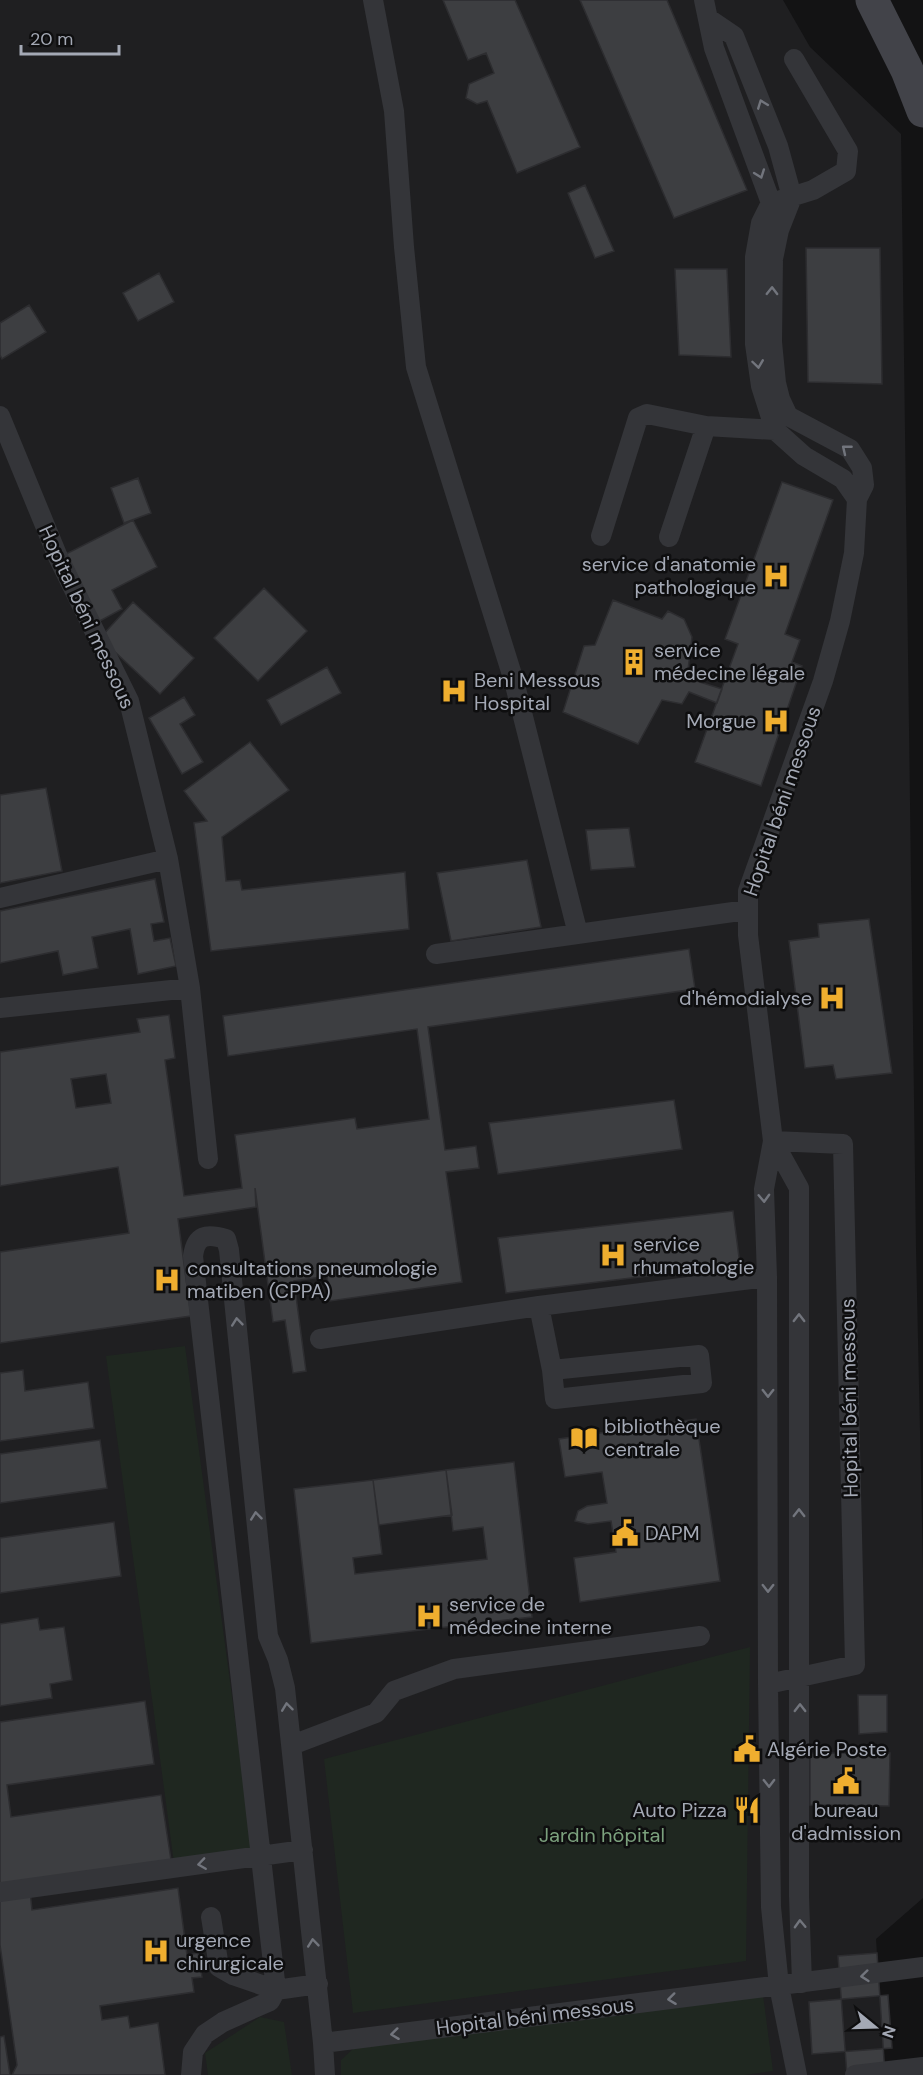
<svg xmlns="http://www.w3.org/2000/svg" width="923" height="2075" font-family="'DM Sans',sans-serif">
	<rect width="100%" height="100%" fill="#131314"/>
	<path fill="#1f1f21" d="M 0,0 L 783,0 L 810,47 L 901,134 L 916,1248 L 923,1568 L 923,1898 L 876,1939 L 885,2075 L 0,2075 Z"/>
	<path fill="#1f2720" d="M 185,1346 L 253,1853 L 174,1863 L 106,1356 Z
		M 750,1647 L 746,1961 L 353,2013 L 324,1759 Z
		M 763,1995 L 773,2071 L 745,2075 L 341,2075 L 341,2060 L 354,2048 Z
		M 260,2017 L 284,2022 L 292,2075 L 208,2075 L 205,2053 Z"/>
	<path fill="#3d3e41" stroke="#2d2d30" stroke-width="1.5" fill-rule="evenodd" d="M 443,0 L 515,0 L 580,147 L 517,173 L 487,101 L 477,104 L 466,98 L 469,84 L 494,73 L 486,53 L 468,60 Z
		M 580,0 L 667,0 L 747,190 L 674,218 Z
		M 585,185 L 614,251 L 595,258 L 568,193 Z
		M 806,248 L 880,248 L 882,384 L 808,382 Z
		M 675,269 L 727,269 L 731,357 L 679,355 Z
		M 159,273 L 174,302 L 138,321 L 123,293 Z
		M 29,305 L 46,332 L 2,359 L 0,355 L 0,323 Z
		M 138,478 L 151,513 L 124,523 L 111,488 Z
		M 782,482 L 833,500 L 785,634 L 800,640 L 792,662 L 802,666 L 761,786 L 695,762 L 738,644 L 725,639 Z
		M 133,520 L 157,567 L 112,590 L 122,609 L 98,622 L 64,555 Z
		M 264,588 L 307,631 L 258,681 L 214,638 Z
		M 613,600 L 662,619 L 668,611 L 684,619 L 692,637 L 687,678 L 722,689 L 717,703 L 689,692 L 682,704 L 662,700 L 638,744 L 563,712 L 584,646 L 595,645 Z
		M 133,602 L 194,658 L 160,694 L 100,638 Z
		M 327,667 L 341,693 L 281,725 L 267,700 Z
		M 184,697 L 195,715 L 180,724 L 203,762 L 182,774 L 149,718 Z
		M 250,742 L 289,790 L 222,837 L 226,881 L 240,880 L 242,890 L 405,872 L 409,929 L 211,951 L 194,823 L 207,821 L 184,791 Z
		M 46,788 L 62,871 L 0,883 L 0,795 Z
		M 629,828 L 635,867 L 591,870 L 586,830 Z
		M 527,860 L 541,927 L 451,941 L 437,873 Z
		M 155,879 L 164,922 L 151,924 L 154,941 L 170,938 L 176,966 L 138,974 L 130,929 L 92,937 L 98,968 L 63,975 L 58,951 L 0,963 L 0,911 Z
		M 869,919 L 892,1073 L 836,1079 L 833,1065 L 805,1068 L 789,941 L 819,937 L 818,924 Z
		M 689,949 L 695,989 L 428,1027 L 445,1150 L 476,1146 L 479,1168 L 446,1172 L 462,1282 L 330,1301 L 327,1276 L 294,1281 L 306,1371 L 293,1373 L 285,1320 L 273,1322 L 255,1188 L 256,1207 L 178,1219 L 191,1316 L 0,1343 L 0,1252 L 129,1233 L 118,1167 L 0,1186 L 0,1052 L 140,1032 L 137,1019 L 169,1015 L 175,1058 L 165,1060 L 184,1196 L 242,1188 L 235,1135 L 355,1118 L 357,1129 L 429,1119 L 417,1029 L 228,1056 L 223,1016 ZM 106,1074 L 111,1103 L 76,1108 L 71,1079 Z
		M 674,1100 L 682,1149 L 498,1174 L 489,1123 Z
		M 733,1211 L 740,1265 L 506,1293 L 498,1238 Z
		M 23,1370 L 25,1391 L 88,1382 L 94,1428 L 0,1441 L 0,1373 Z
		M 696,1419 L 720,1581 L 580,1602 L 574,1558 L 616,1552 L 611,1521 L 588,1524 L 575,1521 L 578,1511 L 587,1506 L 607,1503 L 602,1472 L 565,1477 L 559,1439 Z
		M 100,1440 L 107,1488 L 0,1503 L 0,1454 Z
		M 514,1462 L 532,1617 L 311,1643 L 294,1489 L 373,1480 L 382,1554 L 353,1558 L 355,1574 L 487,1559 L 483,1527 L 453,1531 L 446,1470 Z
		M 446,1470 L 452,1515 L 379,1525 L 373,1480 Z
		M 114,1522 L 121,1576 L 0,1593 L 0,1538 Z
		M 38,1618 L 40,1630 L 64,1627 L 72,1680 L 50,1684 L 52,1698 L 0,1706 L 0,1624 Z
		M 858,1695 L 887,1695 L 887,1732 L 859,1734 Z
		M 145,1701 L 154,1764 L 7,1785 L 11,1817 L 161,1795 L 171,1860 L 0,1885 L 0,1722 Z
		M 810,1753 L 890,1753 L 889,1806 L 810,1805 Z
		M 178,1888 L 187,1955 L 198,1953 L 202,1977 L 192,1978 L 194,1992 L 100,2006 L 102,2020 L 128,2016 L 130,2028 L 158,2023 L 165,2075 L 12,2075 L 17,2065 L 0,1945 L 0,1895 L 30,1891 L 32,1910 Z
		M 877,1953 L 885,2075 L 847,2075 L 838,1956 Z
		M 888,1995 L 892,2048 L 812,2054 L 809,2002 Z
		M 4,2036 L 10,2075 L 0,2075 L 0,2037 Z"/>
	<g fill="none" stroke-linecap="round" stroke-linejoin="round">
		<path stroke="#343539" stroke-width="20" d="M 373,0 L 394,111 L 404,247 L 416,367 L 514,681 L 578,934
			M 704,0 L 714,48 L 771,203 L 761,223 L 755,257 L 755,344 L 761,386 L 775,430 L 804,456 L 843,479 L 857,499
			M 709,19 L 734,36 L 778,146 L 792,197 L 779,230 L 773,259 L 772,342 L 776,383 L 780,399 L 788,416 L 850,449 L 862,468 L 864,485 L 857,499 L 854,553 L 840,621 L 823,681 L 748,891 L 748,935 L 773,1141 L 764,1189 L 767,1277 L 768,1684 L 771,1907 L 779,1986 L 797,2075
			M 781,200 L 813,190 L 846,171 L 848,151 L 794,59
			M 0,416 L 58,557 L 129,701 L 168,859 L 190,988 L 208,1159
			M 601,536 L 638,418 L 647,414 L 706,426 L 775,430
			M 669,537 L 706,426
			M 0,898 L 168,859
			M 436,954 L 747,910
			M 0,1008 L 190,988
			M 773,1141 L 799,1188 L 799,1896 L 802,1983
			M 539,1306 L 552,1370 L 555,1399 L 702,1383 L 699,1355 L 552,1370
			M 320,1339 L 539,1306 L 767,1277
			M 768,1684 L 855,1665 L 843,1144 L 773,1141
			M 292,1745 L 376,1713 L 394,1691 L 454,1669 L 700,1636
			M 0,1892 L 303,1850
			M 211,1917 L 219,1967 L 233,1975 L 276,1990 L 318,1984
			M 191,2075 L 193,2052 L 205,2034 L 223,2022 L 270,2001 L 276,1990 L 193,1256 C 196,1235 206,1233 226,1239 L 229,1250 L 268,1636 L 278,1660 L 285,1688 L 323,2043
			M 325,2075 L 323,2043 L 923,1967
			M 855,2075 L 923,2067"/>
		<path stroke="#424349" stroke-width="33" d="M 872,0 L 907,70 L 923,111"/>
	</g>
	<defs><path id="oneway-chevron" d="M-2-3.5L2.5 0L-2 3.5" fill="none" stroke-width="1.6" stroke-linecap="round" stroke-linejoin="round" transform="scale(1.5)"/></defs>
	<g stroke="#72757d">
		<use href="#oneway-chevron" transform="translate(762 104) rotate(-111)"/>
		<use href="#oneway-chevron" transform="translate(760 174) rotate(70)"/>
		<use href="#oneway-chevron" transform="translate(772 291) rotate(-89)"/>
		<use href="#oneway-chevron" transform="translate(758 364) rotate(82)"/>
		<use href="#oneway-chevron" transform="translate(846 449) rotate(-141)"/>
		<use href="#oneway-chevron" transform="translate(764 1198) rotate(88)"/>
		<use href="#oneway-chevron" transform="translate(799 1318) rotate(-90)"/>
		<use href="#oneway-chevron" transform="translate(237 1322) rotate(-96)"/>
		<use href="#oneway-chevron" transform="translate(768 1393) rotate(90)"/>
		<use href="#oneway-chevron" transform="translate(799 1513) rotate(-90)"/>
		<use href="#oneway-chevron" transform="translate(256 1516) rotate(-96)"/>
		<use href="#oneway-chevron" transform="translate(768 1588) rotate(90)"/>
		<use href="#oneway-chevron" transform="translate(287 1707) rotate(-97)"/>
		<use href="#oneway-chevron" transform="translate(800 1708) rotate(-90)"/>
		<use href="#oneway-chevron" transform="translate(769 1783) rotate(89)"/>
		<use href="#oneway-chevron" transform="translate(202 1864) rotate(172)"/>
		<use href="#oneway-chevron" transform="translate(800 1924) rotate(-92)"/>
		<use href="#oneway-chevron" transform="translate(313 1943) rotate(-96)"/>
		<use href="#oneway-chevron" transform="translate(865 1976) rotate(174)"/>
		<use href="#oneway-chevron" transform="translate(672 1999) rotate(173)"/>
		<use href="#oneway-chevron" transform="translate(395 2034) rotate(173)"/>
	</g>
	<defs>
		<symbol id="hospital-bare" viewBox="-9 -9 18 18"><path d="M-5-5h3v3.5h4V-5h3V5h-3V1.5h-4V5h-3Z" fill="#efae2f" stroke="#0e0e0f" stroke-width="2.5" paint-order="stroke"/></symbol>
		<symbol id="building-bare" viewBox="-9 -9 18 18"><path d="M-4-6H4V6H1V3H-1V6H-4ZM-2.5-4.3h1.7v1.8h-1.7ZM.8-4.3h1.7v1.8H.8ZM-2.5-1h1.7V.8h-1.7ZM.8-1h1.7V.8H.8Z" fill="#efae2f" stroke="#0e0e0f" stroke-width="2.5" paint-order="stroke"/></symbol>
		<symbol id="library-bare" viewBox="-9 -9 18 18"><path d="M-6-4Q-3-5.5-.7-3.5V5Q-3 3-6 4ZM6-4Q3-5.5 .7-3.5V5Q3 3 6 4Z" fill="#efae2f" stroke="#0e0e0f" stroke-width="2.5" paint-order="stroke"/></symbol>
		<symbol id="civic-bare" viewBox="-9 -9 18 18"><path d="M-.6-6.5H3V-4.5H.6V-3L4-1V1h2V6H-6V1h2V-1L-.6-3ZM-1.2 2.5V6h2.4V2.5Z" fill="#efae2f" stroke="#0e0e0f" stroke-width="2.5" paint-order="stroke"/></symbol>
		<symbol id="restaurant-bare" viewBox="-9 -9 18 18"><path d="M-5-6h1v4h1v-4h1v4h1v-4h1v5L-1.5 .5V6h-2V.5L-5-1ZM5-6V6H3V1.5H1.5Q1.5-4 5-6Z" fill="#efae2f" stroke="#0e0e0f" stroke-width="2.5" paint-order="stroke"/></symbol>
	</defs>
	<g fill-rule="evenodd">
		<use href="#hospital-bare" x="757" y="557" width="38" height="38"/>
		<use href="#building-bare" x="615" y="643" width="38" height="38"/>
		<use href="#hospital-bare" x="435" y="672" width="38" height="38"/>
		<use href="#hospital-bare" x="757" y="702" width="38" height="38"/>
		<use href="#hospital-bare" x="813" y="979" width="38" height="38"/>
		<use href="#hospital-bare" x="594" y="1236" width="38" height="38"/>
		<use href="#hospital-bare" x="148" y="1261" width="38" height="38"/>
		<use href="#library-bare" x="565" y="1419" width="38" height="38"/>
		<use href="#civic-bare" x="606" y="1514" width="38" height="38"/>
		<use href="#hospital-bare" x="410" y="1597" width="38" height="38"/>
		<use href="#civic-bare" x="728" y="1730" width="38" height="38"/>
		<use href="#civic-bare" x="827" y="1762" width="38" height="38"/>
		<use href="#restaurant-bare" x="728" y="1791" width="38" height="38"/>
		<use href="#hospital-bare" x="137" y="1932" width="38" height="38"/>
	</g>
	<g text-anchor="middle" stroke-width="5" stroke-linejoin="round" paint-order="stroke">
		<g font-size="20" fill="#a4a9b5" stroke="#0e0e0f" text-anchor="start">
			<text x="756" y="571" text-anchor="end">service d'anatomie<tspan x="756" dy="23">pathologique</tspan></text>
			<text x="654" y="657">service<tspan x="654" dy="23">médecine légale</tspan></text>
			<text x="474" y="687">Beni Messous<tspan x="474" dy="23">Hospital</tspan></text>
			<text x="756" y="728" text-anchor="end">Morgue</text>
			<text x="812" y="1005" text-anchor="end">d'hémodialyse</text>
			<text x="633" y="1251">service<tspan x="633" dy="23">rhumatologie</tspan></text>
			<text x="187" y="1275">consultations pneumologie<tspan x="187" dy="23">matiben (CPPA)</tspan></text>
			<text x="604" y="1433">bibliothèque<tspan x="604" dy="23">centrale</tspan></text>
			<text x="645" y="1540">DAPM</text>
			<text x="449" y="1611">service de<tspan x="449" dy="23">médecine interne</tspan></text>
			<text x="767" y="1756">Algérie Poste</text>
			<text x="727" y="1817" text-anchor="end">Auto Pizza</text>
			<text x="846" y="1817" text-anchor="middle">bureau<tspan x="846" dy="23">d'admission</tspan></text>
			<text x="176" y="1947">urgence<tspan x="176" dy="23">chirurgicale</tspan></text>
		</g>
		<g font-size="20" fill="#a4a9b5" stroke="#0e0e0f">
			<text transform="translate(87 617) rotate(65)" y="7">Hopital béni messous</text>
			<text transform="translate(782 801) rotate(-71)" y="7">Hopital béni messous</text>
			<text transform="translate(849 1398) rotate(-91)" y="7">Hopital béni messous</text>
			<text transform="translate(535 2016) rotate(-7)" y="7">Hopital béni messous</text>
		</g>
		<g font-size="20" fill="#7ba07d" stroke="#0e0e0f">
			<text x="602" y="1842">Jardin hôpital</text>
		</g>
	</g>
	<g transform="translate(875 2027) rotate(109)" stroke="#0e0e0f" stroke-width="4.5" paint-order="stroke">
	<path d="M0-4.5L10 22L0 15L-10 22Z" fill="#a4a9b5"/>
	<text y="-9" font-size="16" font-weight="bold" text-anchor="middle" fill="#a4a9b5">N</text>
	</g>
	<path d="M21 45v9h98v-9" fill="none" stroke="#a4a9b5" stroke-width="3"/>
	<text x="30" y="45" font-size="18" fill="#a4a9b5" stroke="#0e0e0f" stroke-width="4.5" paint-order="stroke">20 m</text>
</svg>
